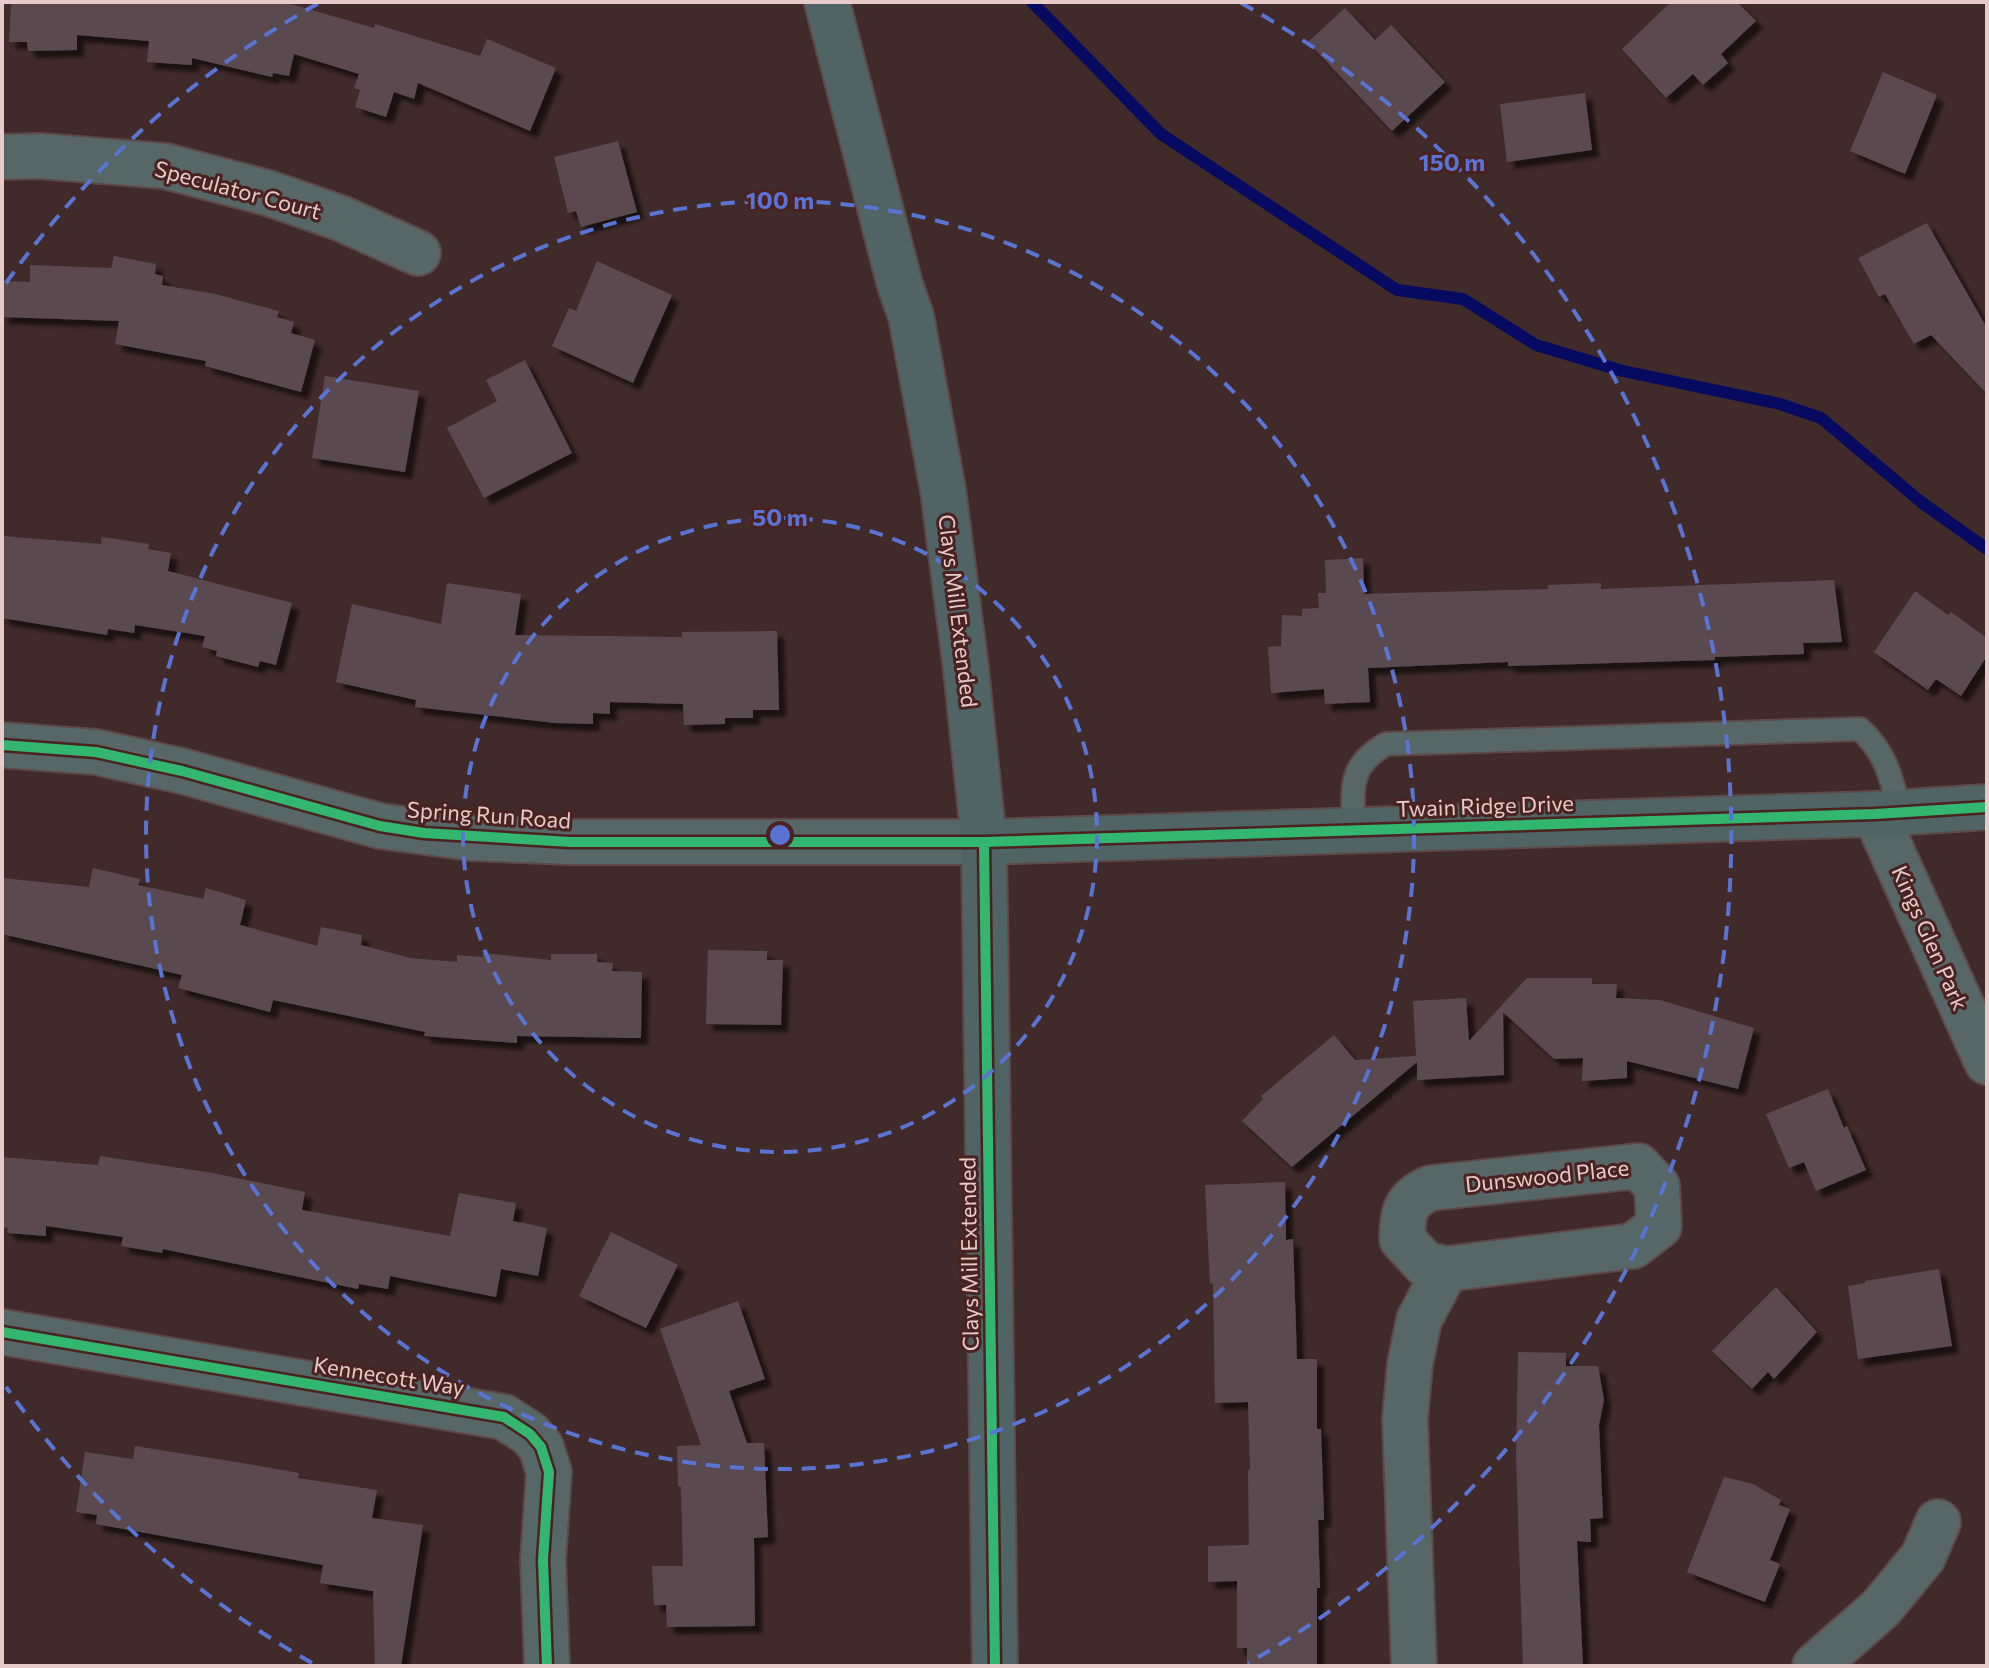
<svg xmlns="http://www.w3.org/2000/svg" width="1989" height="1668" font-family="Commissioner,sans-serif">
	<defs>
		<filter id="shadow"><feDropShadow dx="7" dy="7" stdDeviation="2" flood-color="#0009"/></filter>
	</defs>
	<rect width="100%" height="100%" fill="#412b2a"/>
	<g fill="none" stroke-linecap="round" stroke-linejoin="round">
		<path stroke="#060b61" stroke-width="12" d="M 1032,2 L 1161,134 L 1397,290 L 1463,299 L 1536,345 L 1623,371 L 1780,404 L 1821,418 L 1921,502 L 1987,549"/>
	</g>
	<path fill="#5a4a50" filter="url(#shadow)" d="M 11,2 L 284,2 L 374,28 L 375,24 L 480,56 L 487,39 L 556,68 L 530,131 L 418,83 L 414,99 L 394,92 L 386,117 L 355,107 L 360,90 L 354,88 L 359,74 L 294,54 L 289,76 L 273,73 L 272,77 L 192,58 L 192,65 L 147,62 L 149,41 L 77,35 L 77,50 L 28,51 L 27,42 L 9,42 Z
		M 1671,2 L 1737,2 L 1756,21 L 1721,54 L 1728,63 L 1703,85 L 1693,74 L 1666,98 L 1622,49 Z
		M 1345,8 L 1375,40 L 1391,25 L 1445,82 L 1392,131 L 1308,42 Z
		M 1883,72 L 1937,95 L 1905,174 L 1850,151 Z
		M 1585,93 L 1592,150 L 1507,162 L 1500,104 Z
		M 618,141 L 637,212 L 581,227 L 576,211 L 568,213 L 554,157 Z
		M 1927,223 L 1987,328 L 1987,394 L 1931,335 L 1914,344 L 1885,294 L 1879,297 L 1858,258 Z
		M 114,256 L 156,264 L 155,274 L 163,276 L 162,285 L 215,294 L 279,311 L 277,317 L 294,322 L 291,333 L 315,340 L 301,392 L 205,366 L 206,361 L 115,344 L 119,321 L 2,317 L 2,281 L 30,282 L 30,265 L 111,268 Z
		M 597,261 L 672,295 L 633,383 L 552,346 L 569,308 L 576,311 Z
		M 525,360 L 572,453 L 484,498 L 447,428 L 497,401 L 486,380 Z
		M 325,376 L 419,391 L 405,472 L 312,458 Z
		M 2,536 L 101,544 L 102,537 L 149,544 L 148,549 L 171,553 L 168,571 L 292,603 L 276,665 L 260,661 L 258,667 L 216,656 L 217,651 L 202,647 L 205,636 L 135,625 L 134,633 L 108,629 L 107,635 L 2,618 Z
		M 1363,558 L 1364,594 L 1548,589 L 1548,585 L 1601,583 L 1601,589 L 1834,580 L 1842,642 L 1803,643 L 1804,654 L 1715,657 L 1715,660 L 1508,666 L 1508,662 L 1368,668 L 1370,702 L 1325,704 L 1324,689 L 1271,693 L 1268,647 L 1281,646 L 1282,615 L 1302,616 L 1302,609 L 1319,608 L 1318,593 L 1326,593 L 1325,560 Z
		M 447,583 L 521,594 L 515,635 L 682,637 L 682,632 L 777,631 L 779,710 L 753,710 L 753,718 L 725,718 L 725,724 L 684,725 L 683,704 L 610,702 L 610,714 L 593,713 L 593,724 L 555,723 L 415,707 L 416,700 L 336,682 L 352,604 L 441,624 Z
		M 1915,591 L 1948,615 L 1951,612 L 1987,638 L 1987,656 L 1961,696 L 1936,679 L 1928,690 L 1874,652 Z
		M 93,868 L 140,879 L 138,885 L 203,899 L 206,888 L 246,900 L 240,925 L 317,946 L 321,927 L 362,935 L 361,945 L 410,958 L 457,962 L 457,955 L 483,957 L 483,953 L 551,960 L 551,954 L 597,954 L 597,962 L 613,963 L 612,971 L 642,972 L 641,1038 L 517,1036 L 517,1043 L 424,1036 L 425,1032 L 273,1000 L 270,1012 L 178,988 L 182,975 L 2,934 L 2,878 L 89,887 Z
		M 708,950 L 767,951 L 767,960 L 783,960 L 781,1025 L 706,1024 Z
		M 1527,978 L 1592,978 L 1592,984 L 1617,984 L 1616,998 L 1660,1000 L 1754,1028 L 1738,1089 L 1627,1061 L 1627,1078 L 1582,1081 L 1583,1058 L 1554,1059 L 1503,1012 L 1504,1075 L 1417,1080 L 1417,1062 L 1292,1167 L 1242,1121 L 1263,1099 L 1261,1096 L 1334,1035 L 1355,1060 L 1416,1056 L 1413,1001 L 1466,998 L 1469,1041 Z
		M 1828,1089 L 1844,1128 L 1847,1126 L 1866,1170 L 1816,1191 L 1804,1162 L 1789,1168 L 1766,1114 Z
		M 100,1156 L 213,1173 L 305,1192 L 302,1210 L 450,1236 L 459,1193 L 516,1203 L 513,1221 L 547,1228 L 538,1276 L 501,1269 L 496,1297 L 390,1276 L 388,1289 L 359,1284 L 358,1289 L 163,1249 L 162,1253 L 121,1246 L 123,1237 L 46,1226 L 46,1236 L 7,1233 L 8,1228 L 2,1227 L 2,1157 L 98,1165 Z
		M 1285,1182 L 1286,1240 L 1293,1239 L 1297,1359 L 1317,1359 L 1317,1429 L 1321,1429 L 1324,1520 L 1318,1520 L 1320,1588 L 1317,1588 L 1317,1666 L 1247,1666 L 1247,1648 L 1237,1648 L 1237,1581 L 1208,1582 L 1208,1546 L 1249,1545 L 1248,1470 L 1250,1469 L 1248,1402 L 1215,1403 L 1213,1283 L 1210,1284 L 1205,1185 Z
		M 611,1232 L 678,1265 L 646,1328 L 579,1296 Z
		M 1939,1269 L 1952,1346 L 1858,1359 L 1848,1286 L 1865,1283 L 1865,1281 Z
		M 1776,1287 L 1817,1332 L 1774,1379 L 1768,1372 L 1752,1389 L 1712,1351 Z
		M 738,1301 L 765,1379 L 729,1391 L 747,1443 L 764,1443 L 768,1537 L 754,1538 L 755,1626 L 667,1627 L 666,1605 L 654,1605 L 652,1566 L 683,1566 L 681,1487 L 678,1486 L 677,1446 L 701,1445 L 660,1329 Z
		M 1518,1352 L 1566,1353 L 1566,1366 L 1598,1366 L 1604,1400 L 1599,1425 L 1603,1518 L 1590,1519 L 1591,1542 L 1577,1541 L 1583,1666 L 1523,1666 L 1516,1455 Z
		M 135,1446 L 248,1464 L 299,1473 L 298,1478 L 377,1490 L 372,1518 L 423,1525 L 401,1666 L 375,1666 L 373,1591 L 320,1583 L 323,1565 L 96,1524 L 97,1515 L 76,1512 L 85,1452 L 133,1459 Z
		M 1724,1477 L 1753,1484 L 1781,1500 L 1779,1505 L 1790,1509 L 1770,1560 L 1780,1564 L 1765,1602 L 1687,1572 Z"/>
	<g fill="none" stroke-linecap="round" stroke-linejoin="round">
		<defs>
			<path id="lane" d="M 1353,830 C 1354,789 1346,767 1386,744 L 1860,729 C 1887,754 1891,778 1900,812"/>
			<path id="street" d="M 2,157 L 40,156 L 165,166 L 268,193 L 340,218 L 418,253
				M 2,745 L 96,752 L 182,771 L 380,826 L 471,838 L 570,842 L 984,842
				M 1875,814 L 1987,1062
				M 1638,1166 L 1657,1186 L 1659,1226 L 1633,1246 L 1446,1269 L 1425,1264 L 1402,1239 C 1403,1211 1405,1199 1431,1188 Z
				M 2,1332 L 504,1417 L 530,1434 L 541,1447 L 549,1472 L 543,1560 L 547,1666
				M 1414,1666 L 1405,1419 L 1410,1364 L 1419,1320 L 1446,1269
				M 1815,1666 L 1881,1608 L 1923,1557 L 1938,1522"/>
			<path id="secondary" d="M 827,2 L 900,285 L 911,316 L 943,490 L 966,669 L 984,842 L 995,1666
				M 984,842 L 1875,814 L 1987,807"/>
		</defs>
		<use href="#lane" stroke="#5d4948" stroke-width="26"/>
		<use href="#street" stroke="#5d4948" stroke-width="48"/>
		<use href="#secondary" stroke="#5d4948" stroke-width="48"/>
		<use href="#lane" stroke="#576667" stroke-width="22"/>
		<use href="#street" stroke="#576667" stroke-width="44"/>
		<use href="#secondary" stroke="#506365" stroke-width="44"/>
		<defs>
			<path id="cycleway" d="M 2,745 L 96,752 L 182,771 L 380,826 L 424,833 L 570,842 L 984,842 L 1875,814 L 1987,807
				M 984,842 L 995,1666
				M 2,1332 L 504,1417 L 530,1434 L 541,1447 L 549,1472 L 543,1560 L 547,1666"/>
		</defs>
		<use href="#cycleway" stroke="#4a2221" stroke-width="15"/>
		<use href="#cycleway" stroke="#33b770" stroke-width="10"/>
	</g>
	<g fill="none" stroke="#5974d4" stroke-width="4" stroke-dasharray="14 10">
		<circle cx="780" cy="835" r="317"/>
		<circle cx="780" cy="835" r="634"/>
		<path d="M312 1663A951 951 0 0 1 6 1387M6 283A951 951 0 0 1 319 3M1241 3A951 951 0 0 1 1248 1663"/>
	</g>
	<g text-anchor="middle" stroke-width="6" stroke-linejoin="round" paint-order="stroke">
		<g font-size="22" fill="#e6cbc9" stroke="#4a2221">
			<text transform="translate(238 190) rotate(15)" y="8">Speculator Court</text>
			<text transform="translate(958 611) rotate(83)" y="8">Clays Mill Extended</text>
			<text transform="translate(1485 806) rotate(-2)" y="8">Twain Ridge Drive</text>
			<text transform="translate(489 815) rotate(4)" y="8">Spring Run Road</text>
			<text transform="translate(1930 938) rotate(66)" y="8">Kings Glen Park</text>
			<text transform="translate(1547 1176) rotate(-6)" y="8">Dunswood Place</text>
			<text transform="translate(969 1254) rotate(-91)" y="8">Clays Mill Extended</text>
			<text transform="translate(389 1376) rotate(9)" y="8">Kennecott Way</text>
		</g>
	</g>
	<circle cx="780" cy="835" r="12" fill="#5974d4" stroke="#4a2221" stroke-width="4"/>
	<g font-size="24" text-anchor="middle" font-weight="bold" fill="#5974d4" stroke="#4a2221" stroke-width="6" stroke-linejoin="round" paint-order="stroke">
		<text x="1452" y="171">150 m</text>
		<text x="780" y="209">100 m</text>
		<text x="780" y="526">50 m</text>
	</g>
	<rect width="1989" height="1668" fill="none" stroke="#e6cbc9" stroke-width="8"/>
</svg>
